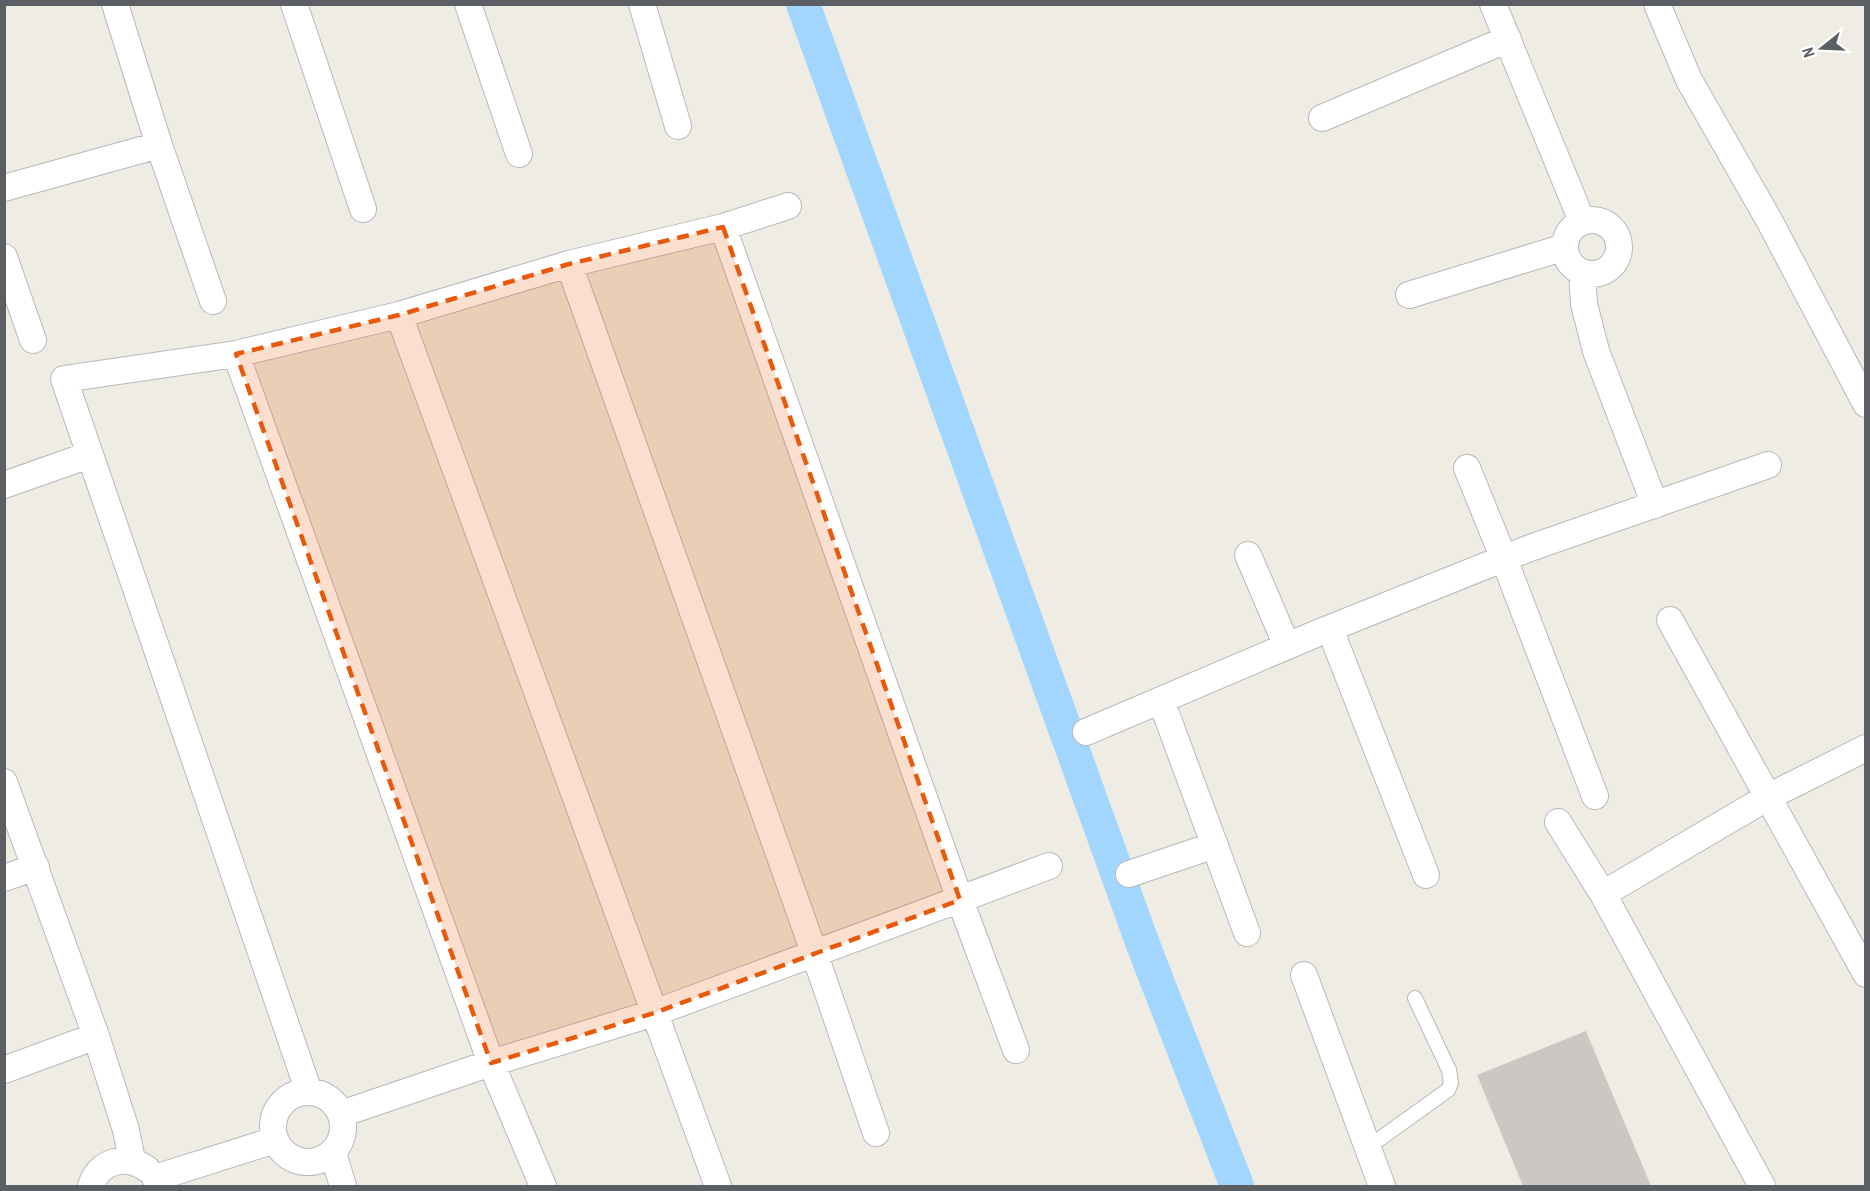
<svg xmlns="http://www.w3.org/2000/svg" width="1870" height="1191" font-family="'Archivo Narrow',sans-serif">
	<rect width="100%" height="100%" fill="#eeece3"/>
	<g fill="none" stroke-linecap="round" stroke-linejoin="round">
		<path stroke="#a3d6fe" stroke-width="34" d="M 803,4 L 1145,950 L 1237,1186"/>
	</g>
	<path fill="#cbc8c3" d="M 1586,1031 L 1651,1186 L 1523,1186 L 1477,1075 Z"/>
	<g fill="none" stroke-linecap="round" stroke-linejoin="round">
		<defs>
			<path id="service" d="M 1367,1148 L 1448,1090 L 1451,1083 L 1449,1070 L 1415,998"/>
			<path id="minor" d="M 115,4 L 159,145 L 213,301
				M 294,4 L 363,209
				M 468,4 L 519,154
				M 642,4 L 678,126
				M 1493,4 L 1582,221
				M 1657,4 L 1689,80 L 1769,220 L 1866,404
				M 1322,118 L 1508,39
				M 4,188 L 159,145
				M1565 247a27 27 0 1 1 54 0a27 27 0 1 1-54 0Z
				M 723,227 L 960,900 L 1016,1050
				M 4,257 L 33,340
				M 569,264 L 815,955 L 876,1133
				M 1582,272 L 1584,304 L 1596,351 L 1655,505
				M 1409,295 L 1565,247
				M 399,315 L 718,1186
				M 236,354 L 491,1063 L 543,1186
				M 1467,468 L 1504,559 L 1595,796
				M 4,485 L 89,455
				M 1248,555 L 1287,646
				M 1670,620 L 1866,974
				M 1330,629 L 1426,875
				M 1161,700 L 1247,933
				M 1086,732 L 1318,633 L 1530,548 L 1768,465
				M 4,782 L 96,1036 L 126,1130 L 132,1160
				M 1558,822 L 1603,894 L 1762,1186
				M 1129,874 L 1215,845
				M 4,878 L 36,867
				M 1603,894 L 1768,797 L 1866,748
				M 1304,975 L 1382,1186
				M 4,1070 L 96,1036
				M273 1127a35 35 0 1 1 70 0a35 35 0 1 1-70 0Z
				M 309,1092 L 64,379 L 236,354 L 399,315 L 569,264 L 723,227 L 788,206
				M 341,1114 L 491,1063 L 654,1013 L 1049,866
				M 333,1153 L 343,1186
				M 155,1178 L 275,1140
				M 91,1186 C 99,1160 126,1154 147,1169"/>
		</defs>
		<use href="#service" stroke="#b6b9bd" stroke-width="16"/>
		<use href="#minor" stroke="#b6b9bd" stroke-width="28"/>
		<use href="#service" stroke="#fff" stroke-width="14"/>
		<use href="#minor" stroke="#fff" stroke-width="26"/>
	</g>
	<path fill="#e8590c" fill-opacity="0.2" stroke="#e8590c" stroke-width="4.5" stroke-dasharray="12 8" stroke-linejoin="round" d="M 723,227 L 960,900 L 654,1013 L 491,1063 L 236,354 L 399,315 L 569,264 Z"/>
	<rect width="1870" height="1191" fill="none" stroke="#5b5f64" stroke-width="12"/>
	<g transform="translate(1822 48) rotate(252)" stroke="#ffffff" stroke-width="4.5" paint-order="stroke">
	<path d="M0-4.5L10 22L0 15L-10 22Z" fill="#5b5f64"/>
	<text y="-9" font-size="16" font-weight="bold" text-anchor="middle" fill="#5b5f64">N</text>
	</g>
</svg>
